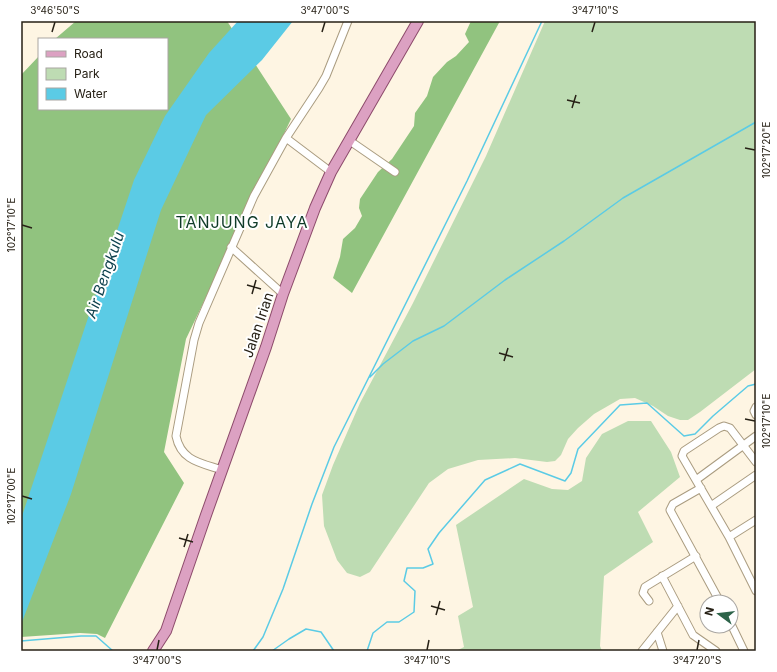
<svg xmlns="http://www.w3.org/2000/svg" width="777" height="672" font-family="Inter,sans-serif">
	<rect width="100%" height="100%" fill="#fef5e3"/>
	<path fill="#bedcb3" d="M 545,21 L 756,21 L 756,369 L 700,412 L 688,420 L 680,420 L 668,416 L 653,406 L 635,398 L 620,399 L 594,414 L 578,428 L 568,439 L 561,455 L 555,461 L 547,462 L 515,458 L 478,460 L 448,469 L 429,483 L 370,572 L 360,577 L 347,573 L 337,560 L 324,526 L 322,495 L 333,465 L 360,403 L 413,303 L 486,156 Z
		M 628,421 L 651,421 L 671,452 L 680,477 L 638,512 L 653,542 L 604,576 L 600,646 L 602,651 L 456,651 L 464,647 L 458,616 L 473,607 L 456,525 L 524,479 L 552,489 L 568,490 L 582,481 L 586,458 L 602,434 Z"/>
	<path fill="#91c37f" d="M 76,21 L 227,21 L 291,119 L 186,339 L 164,452 L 184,483 L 105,638 L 97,634 L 80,633 L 21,637 L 21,75 L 39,56 L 39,109 L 167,109 L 167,39 L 55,39 Z
		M 471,21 L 500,21 L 352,293 L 333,278 L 340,257 L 343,239 L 355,228 L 362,216 L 359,208 L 360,199 L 378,172 L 392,159 L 414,126 L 415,113 L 427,96 L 433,77 L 447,62 L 456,56 L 469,42 L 465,34 Z"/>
	<path fill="#5bcbe5" d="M 238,21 L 293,21 L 262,60 L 206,115 L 161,210 L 71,494 L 22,622 L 21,630 L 21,519 L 134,180 L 165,116 L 209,53 Z"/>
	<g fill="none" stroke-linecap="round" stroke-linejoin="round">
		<path stroke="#5bcbe5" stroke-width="1.5" d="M 370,377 L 383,364 L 413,341 L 444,326 L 505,280 L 564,241 L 623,198 L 756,122
			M 21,641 L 81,636 L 96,636 L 113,651
			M 253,651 L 263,637 L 283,589 L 312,504 L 334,447 L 467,181 L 542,21
			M 269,651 L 272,651 L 289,639 L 306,629 L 321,632 L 334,651
			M 367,651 L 373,633 L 387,622 L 399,622 L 414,612 L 415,591 L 404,581 L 407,568 L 423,568 L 433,564 L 428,549 L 439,533 L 485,480 L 520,464 L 565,481 L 571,473 L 578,449 L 620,405 L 647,403 L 684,436 L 695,434 L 713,416 L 748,386 L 756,384"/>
		<defs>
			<path id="minor" d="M 286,138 L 331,172
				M 350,141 L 395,172
				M 231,247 L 283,294
				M 756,407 L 754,411 L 756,415
				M 756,462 L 730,428 L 724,426 L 719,428 L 684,451 L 682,456 L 729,537 L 756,591
				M 222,470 C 201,463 181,461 176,436 L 194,340 L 199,323 L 254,196 L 286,138 L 319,88 L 326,76 L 348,21
				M 696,480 L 756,436
				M 701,488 L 673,504 L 670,510 L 720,602
				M 711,506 L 756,475
				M 729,537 L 756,520
				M 662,576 L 693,635 L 716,651
				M 649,601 L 643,593 L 645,587 L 696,556
				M 731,624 L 744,651
				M 657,632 L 663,651
				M 642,651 L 678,606"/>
			<path id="primary" d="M 153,651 L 166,631 L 206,515 L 266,347 L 283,294 L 315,208 L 331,172 L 418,21"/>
		</defs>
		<use href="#minor" stroke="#aa9c80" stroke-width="9"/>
		<use href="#primary" stroke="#8d4b6b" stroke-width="12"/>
		<use href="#minor" stroke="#fff" stroke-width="7"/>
		<use href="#primary" stroke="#dca1c2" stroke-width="10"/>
	</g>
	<path fill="none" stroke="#272116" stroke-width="1.5" d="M 52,32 L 55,22M 322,32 L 325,22M 592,32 L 595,22M 567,100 L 580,103M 572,108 L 576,95M 745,148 L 755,150M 22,225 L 32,228M 247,285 L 261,289M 252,294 L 256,280M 499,353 L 513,357M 504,361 L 508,348M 745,419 L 755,421M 22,496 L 32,499M 179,538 L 193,542M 184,547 L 188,534M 431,606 L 445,610M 436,615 L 440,601M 157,650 L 159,640M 427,650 L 429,640M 697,650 L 699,640"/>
	<g text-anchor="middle" stroke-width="4" stroke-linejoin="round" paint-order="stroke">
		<g font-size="14" fill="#272116" stroke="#fff">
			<text transform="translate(258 325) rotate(-71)" y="5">Jalan Irian</text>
		</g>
		<g font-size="15" font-style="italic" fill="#0e414d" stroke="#fff">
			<text transform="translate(105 275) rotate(-71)" y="5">Air Bengkulu</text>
		</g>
		<g font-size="16" letter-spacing="1" fill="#0f3b28" stroke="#fff">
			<text x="242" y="228">TANJUNG JAYA</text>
		</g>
	</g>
	<rect width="777" height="672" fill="none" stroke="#ffffff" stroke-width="44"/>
	<rect x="38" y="38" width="130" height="72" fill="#ffffff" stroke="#a9a6a2"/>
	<rect x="46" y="51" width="20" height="6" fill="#dca1c2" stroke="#a9a6a2"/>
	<text x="74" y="58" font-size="12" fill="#272116">Road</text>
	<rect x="46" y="68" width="20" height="12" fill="#bedcb3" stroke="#a9a6a2"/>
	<text x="74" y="78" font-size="12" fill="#272116">Park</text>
	<rect x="46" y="88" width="20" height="12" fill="#5bcbe5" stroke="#a9a6a2"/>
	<text x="74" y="98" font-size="12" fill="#272116">Water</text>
	<g transform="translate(719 614) rotate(285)"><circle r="19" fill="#ffffff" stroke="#a9a6a2"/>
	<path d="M0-3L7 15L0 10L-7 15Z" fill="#2d6349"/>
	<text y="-6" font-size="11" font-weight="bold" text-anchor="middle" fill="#272116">N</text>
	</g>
	<rect x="22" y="22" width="733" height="628" fill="none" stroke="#272116" stroke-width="1.5"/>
	<g font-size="10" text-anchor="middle" fill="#272116">
		<text x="55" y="14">3°46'50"S</text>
		<text x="325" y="14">3°47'00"S</text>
		<text x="595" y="14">3°47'10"S</text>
		<text transform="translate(766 150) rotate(-90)" y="4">102°17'20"E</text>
		<text transform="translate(11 225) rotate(-90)" y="4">102°17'10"E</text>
		<text transform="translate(766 421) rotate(-90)" y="4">102°17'10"E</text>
		<text transform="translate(11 496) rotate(-90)" y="4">102°17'00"E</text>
		<text x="157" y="664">3°47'00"S</text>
		<text x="427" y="664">3°47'10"S</text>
		<text x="697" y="664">3°47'20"S</text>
	</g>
</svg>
